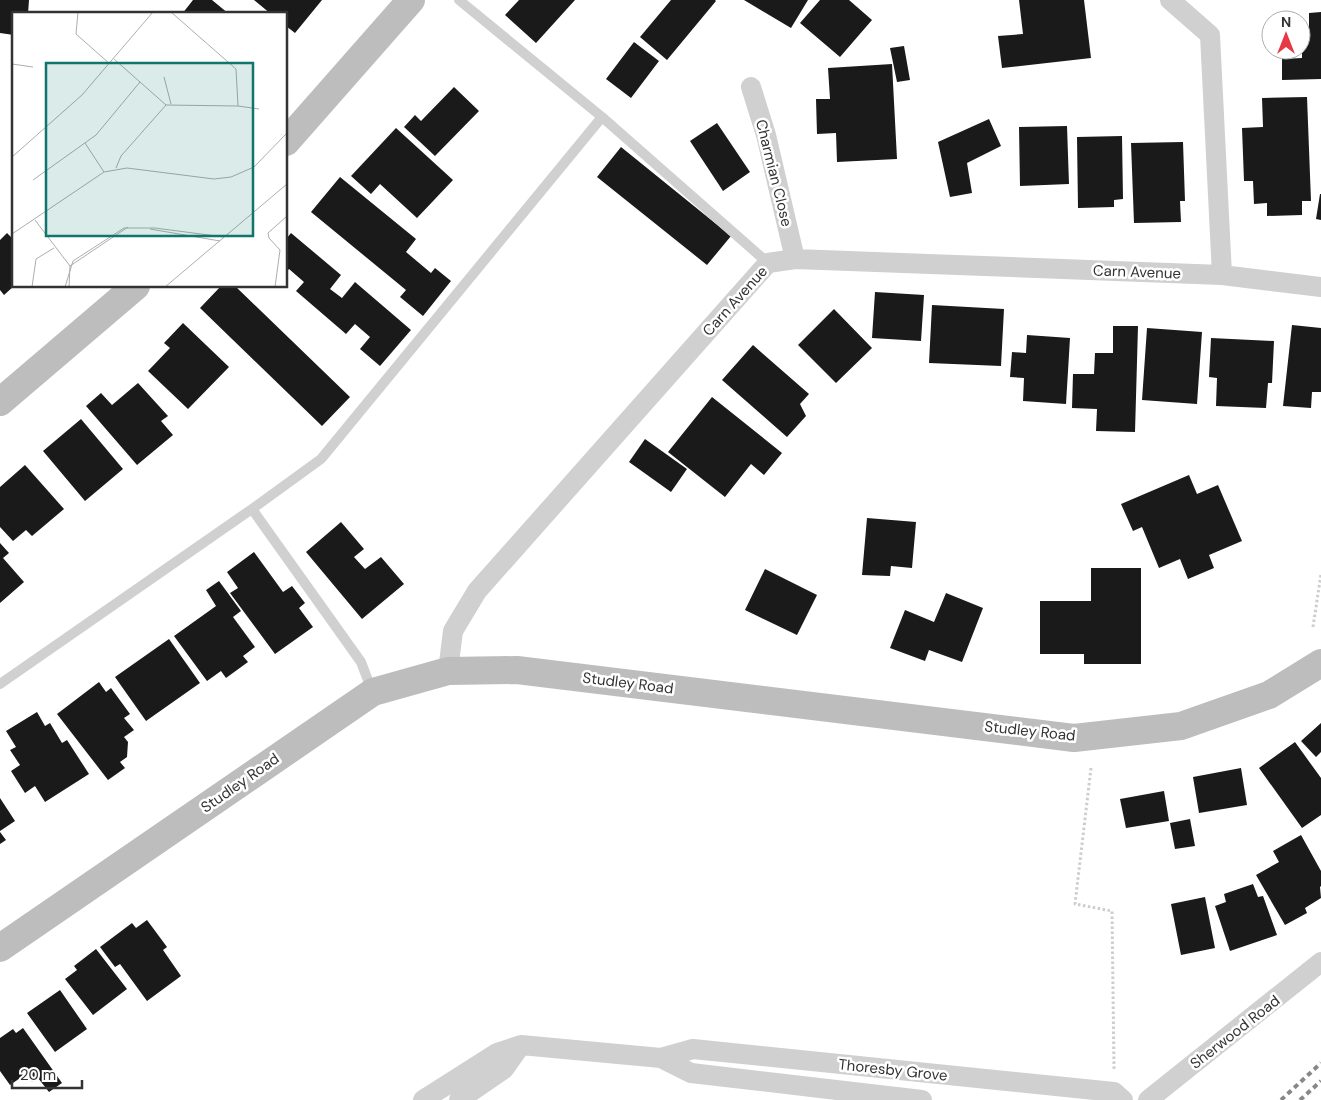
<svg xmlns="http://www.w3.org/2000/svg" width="1321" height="1100" font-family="'DM Sans',sans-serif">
	<rect width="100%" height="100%" fill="#fff"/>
	<path fill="#1a1a1a" d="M 0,0 L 29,0 L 28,14 L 14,14 L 14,35 L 0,33 Z
		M 193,0 L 212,0 L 229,14 L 182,14 Z
		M 254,0 L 322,0 L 295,33 L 286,26 L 286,14 L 271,14 Z
		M 519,0 L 575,0 L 536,43 L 505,15 Z
		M 671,0 L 715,0 L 716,1 L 667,60 L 640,37 Z
		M 744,0 L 808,0 L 791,28 Z
		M 820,0 L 849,0 L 872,20 L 840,57 L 800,23 Z
		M 1019,0 L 1084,0 L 1091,58 L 1002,68 L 998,36 L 1023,34 Z
		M 1321,12 L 1321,79 L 1282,80 L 1282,59 L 1302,58 L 1302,28 L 1309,28 L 1309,13 Z
		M 634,42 L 659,61 L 631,98 L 606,79 Z
		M 904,46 L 910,80 L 897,82 L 890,48 Z
		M 892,64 L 897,159 L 837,162 L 836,133 L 817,134 L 816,99 L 830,99 L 828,68 Z
		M 454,87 L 479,111 L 435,156 L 404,127 L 415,115 L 421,121 Z
		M 1307,97 L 1311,201 L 1302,201 L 1302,215 L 1267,216 L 1267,203 L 1254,204 L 1253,181 L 1244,181 L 1242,128 L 1263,127 L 1262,98 Z
		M 989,119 L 1001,146 L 967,163 L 972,193 L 950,197 L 938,142 Z
		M 717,123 L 750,172 L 723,191 L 690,141 Z
		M 1067,126 L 1069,184 L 1020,186 L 1019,127 Z
		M 396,128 L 453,180 L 417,218 L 380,184 L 371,194 L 351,176 Z
		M 1122,136 L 1123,199 L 1114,200 L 1114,207 L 1078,208 L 1077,137 Z
		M 1183,142 L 1185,201 L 1180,201 L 1181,222 L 1134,223 L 1131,143 Z
		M 621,147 L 731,236 L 707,265 L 597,177 Z
		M 340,177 L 416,239 L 406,252 L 431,273 L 435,268 L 451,281 L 423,316 L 400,297 L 406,290 L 311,212 Z
		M 1320,194 L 1321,194 L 1321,220 L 1316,219 Z
		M 7,233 L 14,240 L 14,286 L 4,295 L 0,290 L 0,240 Z
		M 291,233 L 341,275 L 330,289 L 342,298 L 355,282 L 411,330 L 380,366 L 360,349 L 370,337 L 355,324 L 346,334 L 296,291 L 304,282 L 289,269 L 286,272 L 286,239 Z
		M 221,286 L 235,286 L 350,397 L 322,426 L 200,308 Z
		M 875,292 L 924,295 L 921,341 L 872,338 Z
		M 932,305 L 1004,309 L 1001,366 L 929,363 Z
		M 834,309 L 872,348 L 836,383 L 798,345 Z
		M 183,323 L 229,367 L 188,409 L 148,371 L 170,348 L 164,343 Z
		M 1292,325 L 1321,328 L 1321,392 L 1312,392 L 1311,408 L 1283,406 Z
		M 1113,326 L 1138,326 L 1135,432 L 1096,431 L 1097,409 L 1072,408 L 1073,374 L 1094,374 L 1095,353 L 1113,353 Z
		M 1147,328 L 1202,332 L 1197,404 L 1142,400 Z
		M 1027,335 L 1070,338 L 1066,404 L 1023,401 L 1024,378 L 1010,377 L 1012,352 L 1026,353 Z
		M 1211,338 L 1274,341 L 1272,383 L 1268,383 L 1266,408 L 1216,406 L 1217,378 L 1209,377 Z
		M 753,345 L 809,394 L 800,404 L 806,416 L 787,437 L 722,380 Z
		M 138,383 L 168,416 L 161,421 L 173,435 L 137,465 L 86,406 L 101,393 L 112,405 Z
		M 712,397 L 782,453 L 764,475 L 751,464 L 725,497 L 668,452 Z
		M 81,419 L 123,469 L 85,501 L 43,451 Z
		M 645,439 L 687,469 L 671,492 L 629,462 Z
		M 25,465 L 64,509 L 32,536 L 26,530 L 13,541 L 0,527 L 0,487 Z
		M 1189,475 L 1197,494 L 1218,485 L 1242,541 L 1209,555 L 1214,568 L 1188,579 L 1180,559 L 1159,568 L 1142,527 L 1133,531 L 1121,504 Z
		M 867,518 L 916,522 L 912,568 L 891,566 L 890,576 L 862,575 Z
		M 341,522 L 364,549 L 354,557 L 365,569 L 381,557 L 404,584 L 362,619 L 306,552 Z
		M 0,543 L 9,553 L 3,558 L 24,582 L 0,603 Z
		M 254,552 L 283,592 L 292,586 L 305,603 L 299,608 L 313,627 L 275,654 L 230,593 L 238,588 L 227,572 Z
		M 1091,568 L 1141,568 L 1141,664 L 1084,664 L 1084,654 L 1040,654 L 1040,601 L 1091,601 Z
		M 765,569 L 817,595 L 797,635 L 745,610 Z
		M 219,581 L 241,611 L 233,617 L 255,647 L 243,656 L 248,662 L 226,678 L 221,671 L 207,681 L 174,636 L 216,606 L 206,590 Z
		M 946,593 L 983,608 L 962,662 L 929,650 L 925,661 L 890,648 L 905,610 L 934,622 Z
		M 169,639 L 200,683 L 146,721 L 115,677 Z
		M 99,682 L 106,692 L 111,688 L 130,714 L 124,718 L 134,730 L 124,737 L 128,742 L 127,757 L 120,762 L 125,768 L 108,780 L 57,714 Z
		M 37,712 L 45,726 L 50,723 L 62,743 L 67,740 L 89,774 L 45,802 L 35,786 L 25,793 L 11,771 L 20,765 L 10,750 L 16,747 L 6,731 Z
		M 1321,723 L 1321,752 L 1316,757 L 1301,741 Z
		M 1295,742 L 1321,778 L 1321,815 L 1302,828 L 1259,768 Z
		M 1241,768 L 1247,805 L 1199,813 L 1193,777 Z
		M 1164,791 L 1169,821 L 1126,828 L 1120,799 Z
		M 0,798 L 15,821 L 0,831 Z
		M 1190,819 L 1195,846 L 1175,849 L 1170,823 Z
		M 0,832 L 6,840 L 0,844 Z
		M 1301,835 L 1321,871 L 1321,886 L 1320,887 L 1321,898 L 1305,908 L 1307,913 L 1285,925 L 1256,875 L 1279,862 L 1273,851 Z
		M 1253,884 L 1258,897 L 1263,896 L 1277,935 L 1230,951 L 1215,906 L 1226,902 L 1224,894 Z
		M 1205,897 L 1215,948 L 1181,955 L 1171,904 Z
		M 147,920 L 167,947 L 163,950 L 181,976 L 147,1001 L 120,964 L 115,967 L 100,947 L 132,923 L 136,928 Z
		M 96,949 L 127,989 L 93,1015 L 65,979 L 77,970 L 74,966 Z
		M 60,990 L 87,1029 L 55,1052 L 27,1013 Z
		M 23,1028 L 62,1083 L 49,1092 L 38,1078 L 32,1082 L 26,1074 L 10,1085 L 0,1071 L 0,1038 L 13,1029 L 16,1033 Z"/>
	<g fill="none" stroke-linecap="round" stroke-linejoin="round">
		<path stroke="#cdcdcd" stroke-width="3" stroke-dasharray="2.5 2.5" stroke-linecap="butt" d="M 1313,627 L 1321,574
			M 1091,768 L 1075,904 L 1112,911 L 1114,1069"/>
		<path stroke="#d0d0d0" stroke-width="10" d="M 459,0 L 602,117 L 768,263
			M 252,509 L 361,662 L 372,691
			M 0,684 L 252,509 L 321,459 L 602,117"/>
		<path stroke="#d0d0d0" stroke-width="20" d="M 751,87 L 766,135 L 795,259
			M 1222,275 L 1321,287
			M 448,671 L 453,631 L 477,591 L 768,263 L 795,259 L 1222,275 L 1210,35 L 1170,0
			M 661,1058 L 691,1073 L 922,1100
			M 423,1100 L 497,1053 L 521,1045 L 661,1058 L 693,1049 L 1114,1092 L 1123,1100
			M 459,1100 L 504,1069 L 521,1045
			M 1148,1100 L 1321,962"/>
		<path stroke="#bdbdbd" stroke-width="28" d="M 286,142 L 411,0
			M 0,402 L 136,286
			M 0,948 L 373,692 L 448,671 L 517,670 L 1074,738 L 1181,726 L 1269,695 L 1321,663"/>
		<path stroke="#888" stroke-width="4" stroke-dasharray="5 4" stroke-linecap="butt" d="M 1281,1100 L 1321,1063
			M 1300,1100 L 1321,1081"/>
	</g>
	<g text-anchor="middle" stroke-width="5" stroke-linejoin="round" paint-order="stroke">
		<g font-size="15" fill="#333" stroke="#fff">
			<text transform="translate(774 173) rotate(76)" y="5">Charmian Close</text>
			<text transform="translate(1137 272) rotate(2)" y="5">Carn Avenue</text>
			<text transform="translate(735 301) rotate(-48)" y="5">Carn Avenue</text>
			<text transform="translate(628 683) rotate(7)" y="5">Studley Road</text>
			<text transform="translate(1030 731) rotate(6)" y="5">Studley Road</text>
			<text transform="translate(240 783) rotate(-35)" y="5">Studley Road</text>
			<text transform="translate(1235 1032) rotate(-38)" y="5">Sherwood Road</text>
			<text transform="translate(893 1070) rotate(6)" y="5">Thoresby Grove</text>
		</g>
	</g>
	<g transform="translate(12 12)">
		<rect width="275" height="275" fill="#fff"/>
		<path fill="none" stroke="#adadad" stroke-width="1" d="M 66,0 L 64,22 L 98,52M 102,47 L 154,93M 0,52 L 21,55M 152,65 L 159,92M 226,94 L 247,97M 73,131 L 92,160M 0,145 L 70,83 L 141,0M 104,156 L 109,144 L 154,93 L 226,94 L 224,57 L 159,0M 21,168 L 84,123 L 128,70M 23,208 L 58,254M 138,217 L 208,229M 0,222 L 92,160 L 115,156 L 202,167 L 219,165 L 242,155 L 275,121M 268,238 L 257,226 L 256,221 L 275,204M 58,254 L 116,215M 20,275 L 24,247 L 42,236M 53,275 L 61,249 L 112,216 L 143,216 L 212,225M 57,275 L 58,254M 153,275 L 275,172M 263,275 L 268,238"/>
		<path fill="#0f766e" fill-opacity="0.15" stroke="#0f766e" stroke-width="2.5" d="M 34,51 L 241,51 L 241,224 L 34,224 Z"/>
		<rect width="275" height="275" fill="none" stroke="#333" stroke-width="2.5"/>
	</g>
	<g transform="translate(1286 35)"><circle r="24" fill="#ffffff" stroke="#adadad"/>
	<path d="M0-4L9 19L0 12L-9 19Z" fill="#e63946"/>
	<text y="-8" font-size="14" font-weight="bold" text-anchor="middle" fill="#333333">N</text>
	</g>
	<path d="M12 1080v8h70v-8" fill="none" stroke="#333333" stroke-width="2.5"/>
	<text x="20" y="1080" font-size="15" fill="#333333" stroke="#ffffff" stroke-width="4" paint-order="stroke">20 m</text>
</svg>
